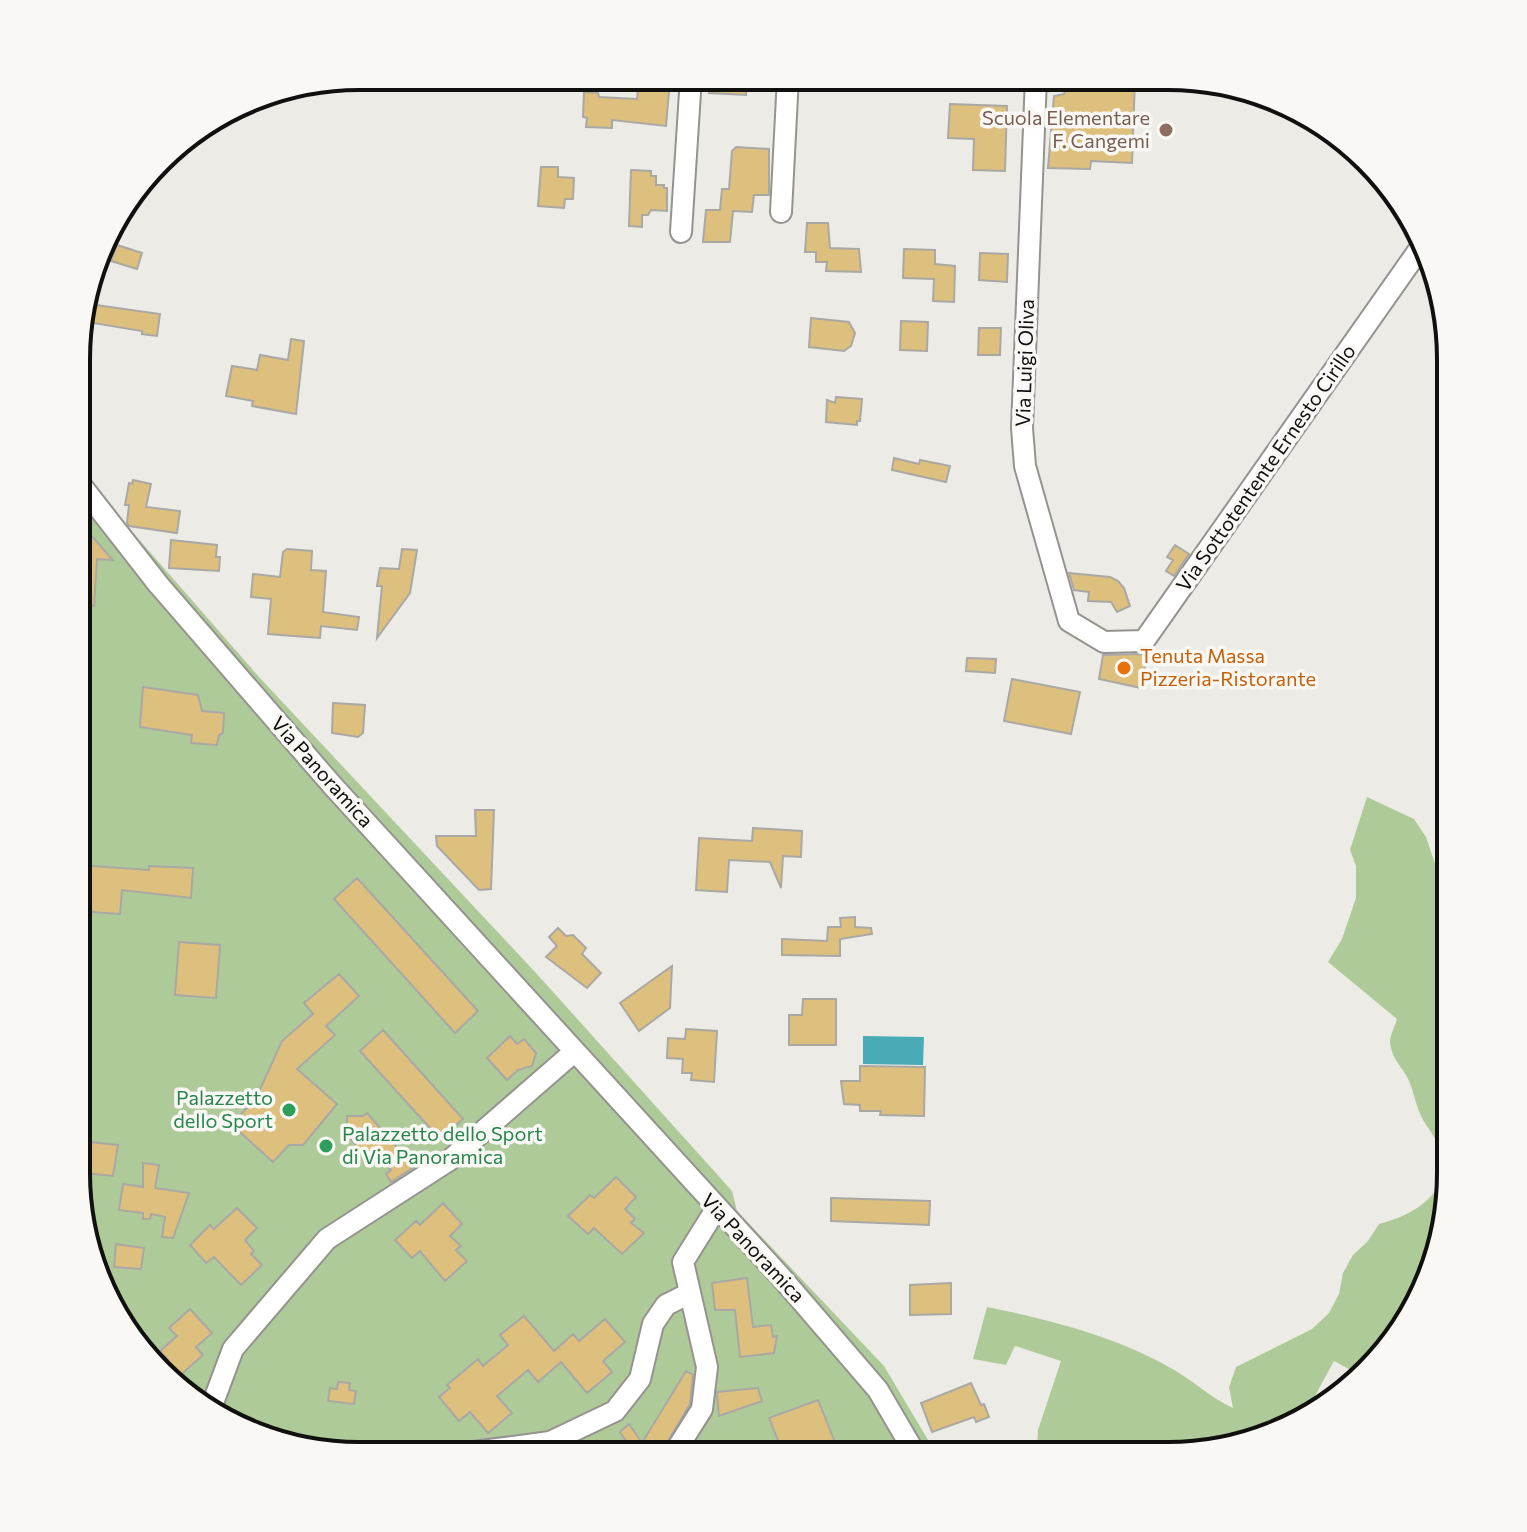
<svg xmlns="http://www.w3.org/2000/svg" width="1527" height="1532" font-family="Commissioner,sans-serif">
	<rect width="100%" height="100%" fill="#edebe6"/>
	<path fill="#aeca98" d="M 80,468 L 86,479 L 259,677 L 536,973 L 732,1191 L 737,1211 L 884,1366 L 937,1455 L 341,1455 L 234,1427 L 134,1345 L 91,1264 L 77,1191 Z
		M 1367,797 L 1414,819 L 1426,837 L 1450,908 L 1450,1191 L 1445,1207 L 1435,1225 L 1438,1233 L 1413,1314 L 1360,1375 L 1334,1361 L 1303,1418 L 1259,1441 L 1186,1455 L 1124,1453 L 1047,1455 L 1037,1449 L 1038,1430 L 1061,1361 L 1015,1346 L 1006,1365 L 973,1359 L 987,1307 C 1051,1320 1119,1337 1176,1371 C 1196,1383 1211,1398 1233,1408 L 1229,1387 L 1236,1367 L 1312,1329 L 1329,1313 L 1339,1294 L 1343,1273 L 1353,1255 L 1368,1241 L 1379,1224 C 1411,1216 1452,1194 1442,1154 C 1439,1141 1427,1128 1421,1116 C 1415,1103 1413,1087 1406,1075 C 1399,1064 1391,1056 1390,1042 C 1390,1035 1395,1026 1397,1019 L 1328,962 L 1342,939 L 1356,898 L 1356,866 L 1350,850 Z"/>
	<path fill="#49abb5" d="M 863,1036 L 924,1037 L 923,1065 L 863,1064 Z"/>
	<path fill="#dec07e" stroke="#aaa8a4" stroke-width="2" d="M 710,77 L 747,77 L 746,95 L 709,93 Z
		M 1103,78 L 1135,78 L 1132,163 L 1091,161 L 1090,169 L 1048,168 L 1054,96 L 1064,94 L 1065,91 L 1102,91 Z
		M 649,88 L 669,91 L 666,126 L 612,120 L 612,128 L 586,127 L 587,118 L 583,117 L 584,92 L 598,93 L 599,97 L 637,99 L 638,89 Z
		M 950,104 L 1007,106 L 1005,171 L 973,170 L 974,139 L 948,138 Z
		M 736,147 L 769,149 L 769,195 L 754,195 L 752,212 L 733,211 L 730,242 L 703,242 L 706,210 L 720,210 L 722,189 L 729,189 L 732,151 Z
		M 541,167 L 558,167 L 558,177 L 574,178 L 573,199 L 565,199 L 564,208 L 538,206 Z
		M 631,170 L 651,171 L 651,176 L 656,176 L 656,185 L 664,185 L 664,188 L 667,188 L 667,211 L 651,210 L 648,215 L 642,215 L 642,227 L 629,226 Z
		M 807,223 L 828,223 L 830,248 L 859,249 L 861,272 L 826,271 L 827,262 L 816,262 L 816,252 L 805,252 Z
		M 117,245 L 142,253 L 137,269 L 111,261 Z
		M 904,249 L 935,250 L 935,264 L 955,266 L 954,302 L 933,301 L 934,279 L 903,278 Z
		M 980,253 L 1008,254 L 1007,282 L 979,280 Z
		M 82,303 L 160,314 L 157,336 L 142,334 L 142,331 L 81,321 Z
		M 811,318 L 849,322 L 855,333 L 851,346 L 844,351 L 809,347 Z
		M 901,321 L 928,322 L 927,351 L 900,350 Z
		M 979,328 L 1001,328 L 1000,355 L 978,355 Z
		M 291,339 L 304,341 L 296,414 L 252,406 L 253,401 L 226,396 L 232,366 L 257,370 L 260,355 L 288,360 Z
		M 836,397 L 862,399 L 860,421 L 857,421 L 857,425 L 826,422 L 827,400 L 835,403 Z
		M 894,458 L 919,464 L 920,460 L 950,466 L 946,482 L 892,470 Z
		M 133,480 L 151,484 L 146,507 L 180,511 L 177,533 L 129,526 L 127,523 L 129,505 L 125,505 L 129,483 L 132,484 Z
		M 80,523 L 113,560 L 97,559 L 94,606 L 80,605 Z
		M 171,540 L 217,545 L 216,557 L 220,557 L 219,571 L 169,568 Z
		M 1175,545 L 1189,554 L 1174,576 L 1166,571 L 1173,560 L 1167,557 Z
		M 287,549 L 312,551 L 311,570 L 326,571 L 323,612 L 359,617 L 357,630 L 321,626 L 320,638 L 268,634 L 271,599 L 251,597 L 253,574 L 280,577 L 283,552 Z
		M 402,549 L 417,550 L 410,593 L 377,638 L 382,586 L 377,586 L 380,568 L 399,569 Z
		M 1069,573 L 1110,577 L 1118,581 L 1124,588 L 1130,606 L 1117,612 L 1111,602 L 1088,601 L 1089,592 L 1074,590 Z
		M 1142,654 L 1147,655 L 1141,688 L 1099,679 L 1103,655 Z
		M 967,658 L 996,659 L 995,673 L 966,671 Z
		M 1012,679 L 1080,692 L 1071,734 L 1004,721 Z
		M 143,687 L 198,695 L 202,711 L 224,713 L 223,733 L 219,735 L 217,745 L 191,743 L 192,735 L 140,727 Z
		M 333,703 L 365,705 L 363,733 L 358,737 L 332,733 Z
		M 475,810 L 494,810 L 491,889 L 479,890 L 437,846 L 436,836 L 476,836 Z
		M 753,828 L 802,831 L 801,857 L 783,856 L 781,888 L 770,862 L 729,860 L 727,892 L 696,890 L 699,838 L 752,841 Z
		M 78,865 L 149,870 L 149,866 L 193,868 L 191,898 L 122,890 L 120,914 L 78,911 Z
		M 357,878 L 478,1011 L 455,1033 L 334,899 Z
		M 855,917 L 855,927 L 871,928 L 872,934 L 840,939 L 840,956 L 782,955 L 782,939 L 827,941 L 828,927 L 841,927 L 840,918 Z
		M 558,928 L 566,936 L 573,935 L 586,948 L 582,954 L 601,973 L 587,988 L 546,957 L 557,946 L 549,937 Z
		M 179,942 L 220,945 L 216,998 L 175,995 Z
		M 672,966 L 670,1008 L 639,1031 L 620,1003 Z
		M 339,974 L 359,996 L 326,1026 L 335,1035 L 297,1069 L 337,1104 L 303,1145 L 289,1145 L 273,1162 L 232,1125 L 257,1096 L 282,1041 L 313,1014 L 304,1003 Z
		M 803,999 L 836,999 L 836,1045 L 789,1045 L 789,1015 L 802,1015 Z
		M 686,1029 L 717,1031 L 714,1082 L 691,1080 L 692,1073 L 682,1073 L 683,1059 L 667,1058 L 668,1038 L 685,1039 Z
		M 383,1030 L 463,1119 L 440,1139 L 360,1051 Z
		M 510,1036 L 517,1044 L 524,1039 L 536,1053 L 532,1066 L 518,1070 L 507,1080 L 487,1058 Z
		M 860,1066 L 925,1067 L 924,1116 L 880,1115 L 881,1111 L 860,1111 L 860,1105 L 844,1104 L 841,1081 L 860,1081 Z
		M 367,1113 L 414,1167 L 391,1182 L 386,1174 L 391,1170 L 374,1152 L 359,1150 L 347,1133 L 347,1116 L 363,1116 Z
		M 89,1142 L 118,1145 L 113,1176 L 85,1173 Z
		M 143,1163 L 159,1165 L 155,1188 L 189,1193 L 173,1238 L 162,1237 L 165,1217 L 151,1214 L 150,1219 L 143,1219 L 143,1213 L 119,1210 L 123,1184 L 143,1187 Z
		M 616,1177 L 636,1197 L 625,1209 L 635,1219 L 631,1223 L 644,1233 L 622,1254 L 594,1228 L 588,1234 L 568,1216 L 590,1195 L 594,1198 Z
		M 831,1198 L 930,1201 L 929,1225 L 831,1221 Z
		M 443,1203 L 462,1224 L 450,1236 L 461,1246 L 456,1250 L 467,1261 L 445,1281 L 420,1251 L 412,1258 L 395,1240 L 416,1221 L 420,1225 Z
		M 237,1208 L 257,1228 L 245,1240 L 254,1251 L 251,1254 L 262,1265 L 241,1285 L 214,1257 L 206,1263 L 190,1245 L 210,1225 L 214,1229 Z
		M 116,1244 L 144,1248 L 141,1269 L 114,1267 Z
		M 747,1278 L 753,1327 L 771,1325 L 773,1337 L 777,1336 L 774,1353 L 740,1357 L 735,1310 L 715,1310 L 712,1283 Z
		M 951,1283 L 951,1314 L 910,1315 L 910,1285 Z
		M 190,1309 L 212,1333 L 196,1347 L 203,1355 L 176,1379 L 161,1367 L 168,1360 L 160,1351 L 177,1336 L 169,1328 Z
		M 524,1316 L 554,1351 L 573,1334 L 579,1341 L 605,1319 L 625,1342 L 603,1361 L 612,1372 L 587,1393 L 561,1362 L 538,1382 L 528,1370 L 497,1396 L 512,1413 L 488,1433 L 470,1412 L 459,1421 L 439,1397 L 450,1388 L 447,1385 L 478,1359 L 483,1366 L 508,1345 L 500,1335 Z
		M 686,1371 L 693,1375 L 690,1404 L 660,1455 L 635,1455 L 620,1432 L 629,1424 L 642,1443 Z
		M 338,1382 L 350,1383 L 349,1390 L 356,1391 L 354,1404 L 328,1401 L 330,1388 L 337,1389 Z
		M 971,1383 L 981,1405 L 984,1404 L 989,1417 L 976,1422 L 974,1417 L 932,1432 L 921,1403 Z
		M 758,1388 L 762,1401 L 719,1416 L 717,1392 Z
		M 818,1400 L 838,1450 L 824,1455 L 784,1455 L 769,1418 Z"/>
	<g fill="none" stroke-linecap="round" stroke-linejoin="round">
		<defs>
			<path id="minor" d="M 1036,78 L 1022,428 L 1025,466 L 1069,621 L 1104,642 L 1144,641 L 1423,244
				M 781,212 L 788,77
				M 681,232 L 691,77
				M 80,484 L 158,584 L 332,785 L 781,1277 L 878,1390 L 916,1455
				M 211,1408 L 233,1349 L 327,1239 L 451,1159 L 574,1052
				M 365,1455 L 364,1452 L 458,1454 L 550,1442 L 615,1411 L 640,1379 L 653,1324 L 666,1305 L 690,1293
				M 673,1455 L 702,1409 L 707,1367 L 683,1262 L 716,1209"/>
		</defs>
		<use href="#minor" stroke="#95938f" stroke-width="24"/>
		<use href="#minor" stroke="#fff" stroke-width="20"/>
	</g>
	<circle fill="#8d6e63" stroke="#faf8f4" stroke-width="3" cx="1166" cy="130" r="8"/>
	<circle fill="#e8710a" stroke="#faf8f4" stroke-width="3" cx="1124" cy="668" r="8"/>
	<g fill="#2e9e5b" stroke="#faf8f4" stroke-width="3">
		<circle cx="289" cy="1110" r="8"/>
		<circle cx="326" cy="1146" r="8"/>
	</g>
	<g text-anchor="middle" stroke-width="7" stroke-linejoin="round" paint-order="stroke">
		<g font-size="20" fill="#785e54" stroke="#faf8f4" text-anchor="end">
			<text x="1150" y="125">Scuola Elementare<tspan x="1150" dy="23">F. Cangemi</tspan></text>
		</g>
		<g font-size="20" fill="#10100e" stroke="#faf8f4">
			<text transform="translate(1025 363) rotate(-88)" y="7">Via Luigi Oliva</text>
			<text transform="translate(1266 468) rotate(-55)" y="7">Via Sottotentente Ernesto Cirillo</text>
			<text transform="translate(322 772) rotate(48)" y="7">Via Panoramica</text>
			<text transform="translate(753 1248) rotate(47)" y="7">Via Panoramica</text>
		</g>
		<g font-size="20" fill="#c56008" stroke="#faf8f4" text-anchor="start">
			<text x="1140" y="663">Tenuta Massa<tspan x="1140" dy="23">Pizzeria-Ristorante</tspan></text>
		</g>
		<g font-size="20" fill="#27864d" stroke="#faf8f4" text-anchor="end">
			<text x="273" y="1105">Palazzetto<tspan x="273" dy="23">dello Sport</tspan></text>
			<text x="342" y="1141" text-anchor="start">Palazzetto dello Sport<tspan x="342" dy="23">di Via Panoramica</tspan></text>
		</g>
	</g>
	<path d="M0 0H1527V1532H0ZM359 90H1168A269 269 0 0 1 1437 359V1173A269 269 0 0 1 1168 1442H359A269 269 0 0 1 90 1173V359A269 269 0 0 1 359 90Z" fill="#faf8f4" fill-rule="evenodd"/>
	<path fill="none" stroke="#10100e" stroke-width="4" d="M359 90H1168A269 269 0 0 1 1437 359V1173A269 269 0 0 1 1168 1442H359A269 269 0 0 1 90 1173V359A269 269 0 0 1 359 90Z"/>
</svg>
